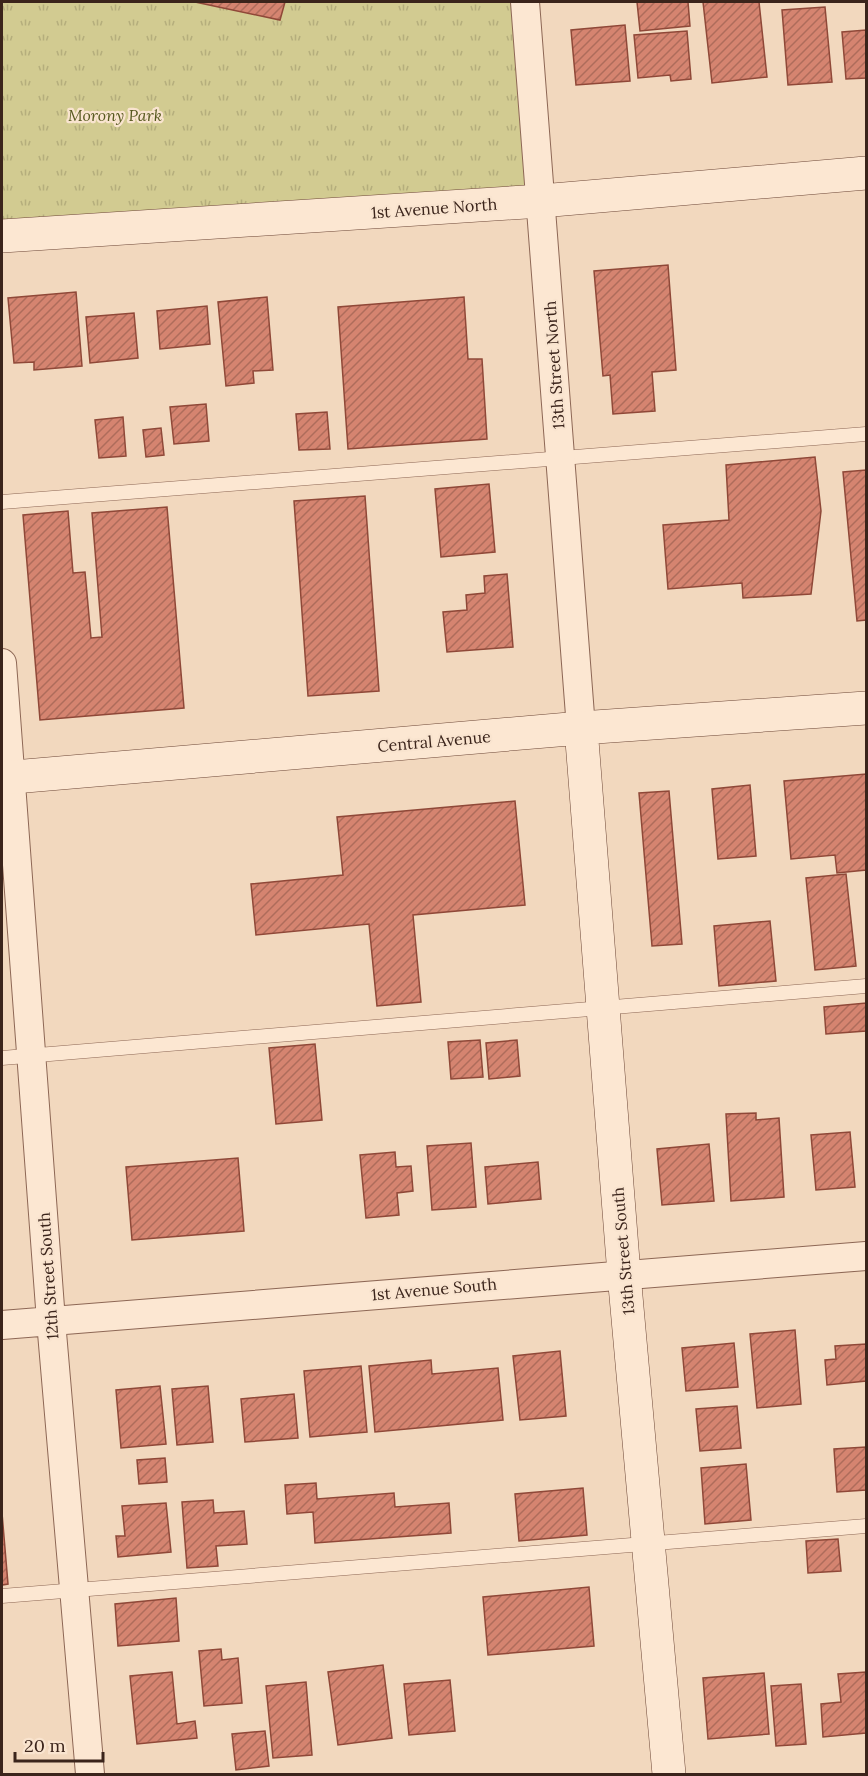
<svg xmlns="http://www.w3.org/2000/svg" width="868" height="1776" font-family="Lora,serif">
	<defs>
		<pattern id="grass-tufts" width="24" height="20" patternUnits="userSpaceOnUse" patternTransform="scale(1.5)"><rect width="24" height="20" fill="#d2cb91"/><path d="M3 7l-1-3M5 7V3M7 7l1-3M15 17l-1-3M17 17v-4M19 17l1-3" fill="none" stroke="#b5ae7c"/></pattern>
		<pattern id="building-hatch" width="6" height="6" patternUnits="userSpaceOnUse" patternTransform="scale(1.5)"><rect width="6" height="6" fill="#d58470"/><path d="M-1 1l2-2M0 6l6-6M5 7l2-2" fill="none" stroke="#ae6c5b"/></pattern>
	</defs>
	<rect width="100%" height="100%" fill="#f2d8be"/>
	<path fill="url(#grass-tufts)" d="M 2,2 L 525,2 L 541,201 L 2,236 Z"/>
	<path fill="url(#building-hatch)" stroke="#8f4838" stroke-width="1.5" d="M 195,2 L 285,2 L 280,20 Z
		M 637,2 L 688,2 L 690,26 L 640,31 Z
		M 703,2 L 759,2 L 767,77 L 712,83 Z
		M 825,7 L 832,82 L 788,85 L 782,10 Z
		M 625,25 L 630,81 L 576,85 L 571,30 Z
		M 866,30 L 866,78 L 846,79 L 842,32 Z
		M 687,31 L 691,79 L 671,81 L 670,75 L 638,78 L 634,35 Z
		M 668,265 L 676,370 L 652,372 L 655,411 L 613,414 L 610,375 L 603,376 L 594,271 Z
		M 76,292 L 82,366 L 34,370 L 34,362 L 14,363 L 8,298 Z
		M 267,297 L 273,370 L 253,371 L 254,383 L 226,386 L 218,302 Z
		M 464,297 L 468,359 L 482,359 L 487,439 L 348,449 L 338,307 Z
		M 207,306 L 210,344 L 160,349 L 157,311 Z
		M 134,313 L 138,358 L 90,363 L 86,317 Z
		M 206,404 L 209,441 L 174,444 L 170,407 Z
		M 327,412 L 330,449 L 299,450 L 296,414 Z
		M 123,417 L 126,456 L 99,458 L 95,420 Z
		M 161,428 L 164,455 L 146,457 L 143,430 Z
		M 815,457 L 821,511 L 811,594 L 743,598 L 742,583 L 668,589 L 663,525 L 729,520 L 726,465 Z
		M 866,470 L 866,620 L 857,621 L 843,472 Z
		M 489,484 L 495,552 L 441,557 L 435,489 Z
		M 365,496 L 379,691 L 308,696 L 294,501 Z
		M 167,507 L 184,708 L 40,720 L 23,515 L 68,511 L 73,573 L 85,572 L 91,638 L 102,637 L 92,513 Z
		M 507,574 L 513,647 L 447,652 L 443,612 L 467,610 L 466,595 L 485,593 L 484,576 Z
		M 866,774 L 866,870 L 837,873 L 835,855 L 791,859 L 784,781 Z
		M 750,785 L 756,856 L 718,859 L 712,789 Z
		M 669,791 L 682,944 L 652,946 L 639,793 Z
		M 515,801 L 525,905 L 413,915 L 421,1002 L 377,1006 L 369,924 L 256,935 L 251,884 L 343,875 L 337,817 Z
		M 846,874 L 856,966 L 815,970 L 806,878 Z
		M 770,921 L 776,981 L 719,986 L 714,926 Z
		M 866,1003 L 866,1031 L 826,1034 L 824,1007 Z
		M 480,1040 L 483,1077 L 451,1079 L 448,1042 Z
		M 517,1040 L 520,1076 L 489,1079 L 486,1043 Z
		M 315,1044 L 322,1120 L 276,1124 L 269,1048 Z
		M 756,1113 L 756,1120 L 779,1118 L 784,1197 L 731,1201 L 726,1114 Z
		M 850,1132 L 855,1187 L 816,1190 L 811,1135 Z
		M 471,1143 L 476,1207 L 432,1210 L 427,1146 Z
		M 709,1144 L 714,1201 L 662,1205 L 657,1149 Z
		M 395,1152 L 396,1167 L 411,1166 L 413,1191 L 397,1193 L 399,1215 L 366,1218 L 360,1155 Z
		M 238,1158 L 244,1231 L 132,1240 L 126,1167 Z
		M 538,1162 L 541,1199 L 488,1204 L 485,1167 Z
		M 795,1330 L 801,1404 L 757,1408 L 750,1334 Z
		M 734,1343 L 738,1387 L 686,1391 L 682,1348 Z
		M 866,1344 L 866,1381 L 827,1385 L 825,1360 L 836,1359 L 835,1346 Z
		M 560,1351 L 566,1416 L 520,1420 L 513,1356 Z
		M 431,1360 L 432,1374 L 498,1368 L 503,1420 L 375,1432 L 369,1366 Z
		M 361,1366 L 367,1432 L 310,1437 L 304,1371 Z
		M 160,1386 L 166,1444 L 121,1448 L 116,1390 Z
		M 208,1386 L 213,1442 L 177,1445 L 172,1389 Z
		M 294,1394 L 298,1438 L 245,1442 L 241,1399 Z
		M 737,1406 L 741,1448 L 700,1451 L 696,1409 Z
		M 866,1447 L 866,1490 L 837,1492 L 834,1449 Z
		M 165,1458 L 167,1482 L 139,1484 L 137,1460 Z
		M 746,1464 L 751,1520 L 705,1524 L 701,1468 Z
		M 316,1483 L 317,1499 L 394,1493 L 395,1507 L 449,1503 L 451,1533 L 315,1543 L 313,1512 L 287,1514 L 285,1485 Z
		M 583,1488 L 587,1535 L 519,1541 L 515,1494 Z
		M 213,1500 L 214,1513 L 244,1511 L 247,1544 L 216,1546 L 218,1566 L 187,1568 L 182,1502 Z
		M 166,1503 L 171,1552 L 118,1557 L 116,1536 L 125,1536 L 122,1506 Z
		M 2,1513 L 8,1584 L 2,1585 Z
		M 838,1539 L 841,1571 L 808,1573 L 806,1541 Z
		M 589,1587 L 594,1646 L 488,1655 L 483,1597 Z
		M 176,1598 L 179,1641 L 118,1646 L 115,1604 Z
		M 221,1649 L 222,1660 L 238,1658 L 242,1703 L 204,1706 L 199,1651 Z
		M 383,1665 L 392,1738 L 338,1745 L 328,1672 Z
		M 172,1672 L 177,1724 L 195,1721 L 197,1738 L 137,1744 L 130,1676 Z
		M 866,1672 L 866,1733 L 823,1737 L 821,1704 L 841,1702 L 838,1674 Z
		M 764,1673 L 769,1734 L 708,1739 L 703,1678 Z
		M 450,1680 L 455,1731 L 409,1735 L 404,1684 Z
		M 306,1682 L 312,1755 L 273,1758 L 266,1686 Z
		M 801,1684 L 806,1744 L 776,1746 L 771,1686 Z
		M 265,1731 L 269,1766 L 236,1770 L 232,1734 Z"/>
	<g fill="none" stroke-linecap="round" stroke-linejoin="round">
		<defs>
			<path id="lane" d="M 2,502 L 866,434
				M 2,1058 L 866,986
				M 2,1596 L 866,1526"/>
			<path id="street" d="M 525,2 L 581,728
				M 2,663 L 51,1321 L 90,1774
				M 2,1325 L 866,1256"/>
			<path id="secondary" d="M 2,236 L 541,201 L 866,173
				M 581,728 L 624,1274 L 669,1774
				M 2,778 L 581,728 L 866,708"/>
		</defs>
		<use href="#lane" stroke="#8d6755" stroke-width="15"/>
		<use href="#street" stroke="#8d6755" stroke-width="30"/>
		<use href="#secondary" stroke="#6e4838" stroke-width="34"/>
		<use href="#lane" stroke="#fce7d2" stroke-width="14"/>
		<use href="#street" stroke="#fce7d2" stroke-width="28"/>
		<use href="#secondary" stroke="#fce7d2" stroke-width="33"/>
	</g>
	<g text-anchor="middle" stroke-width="4.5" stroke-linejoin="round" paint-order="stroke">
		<g font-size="16" font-style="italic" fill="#57591f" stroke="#f9e4cf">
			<text x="115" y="121">Morony Park</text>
		</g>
		<g font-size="16" fill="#3b241b" stroke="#f9e4cf">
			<text transform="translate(434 208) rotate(-4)" y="6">1st Avenue North</text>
			<text transform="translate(554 365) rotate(-94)" y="6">13th Street North</text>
			<text transform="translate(434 741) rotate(-5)" y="6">Central Avenue</text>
			<text transform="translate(623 1251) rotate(-95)" y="6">13th Street South</text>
			<text transform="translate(48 1276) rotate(-94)" y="6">12th Street South</text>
			<text transform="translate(434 1289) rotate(-5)" y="6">1st Avenue South</text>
		</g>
	</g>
	<rect width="868" height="1776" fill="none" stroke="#3b241b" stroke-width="6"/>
	<path d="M15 1752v9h88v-9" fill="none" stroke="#3b241b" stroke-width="3"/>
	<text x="24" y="1752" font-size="18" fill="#3b241b" stroke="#f9e4cf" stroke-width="4.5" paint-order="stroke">20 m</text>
</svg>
